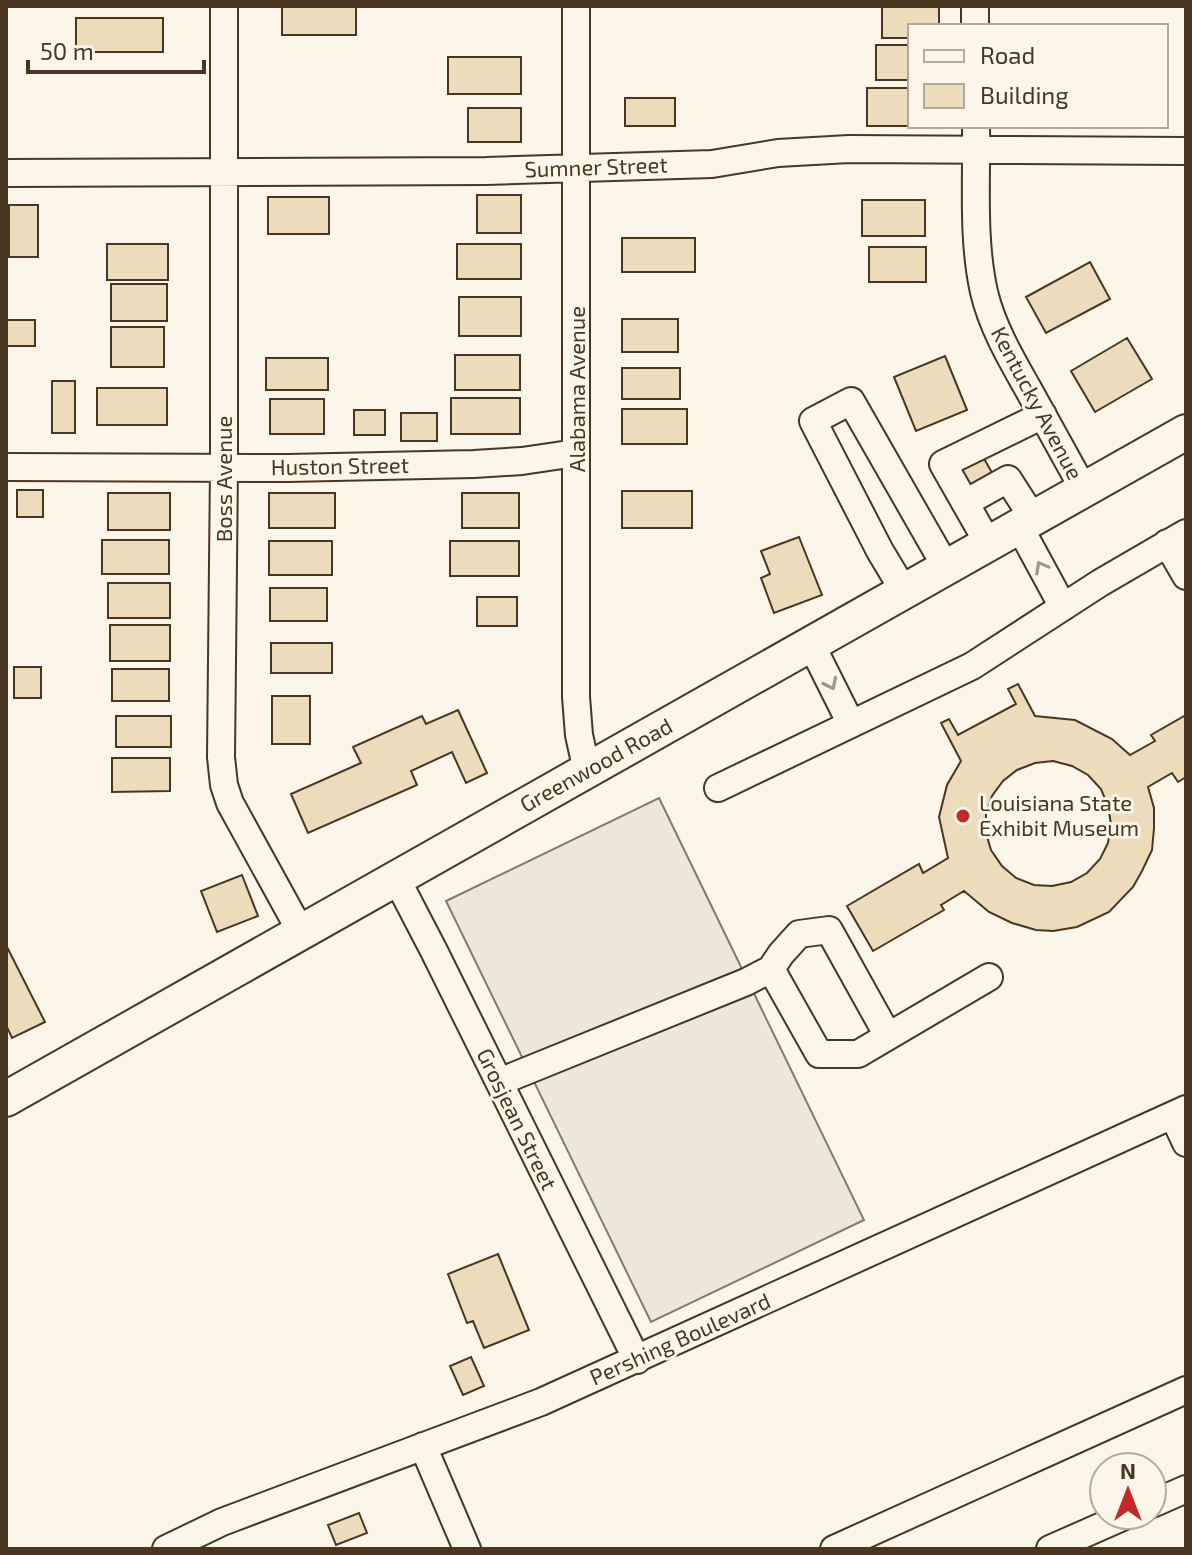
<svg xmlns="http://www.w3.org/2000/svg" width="1192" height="1555" font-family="'Exo 2',sans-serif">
	<rect width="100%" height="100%" fill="#fbf6e9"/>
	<path fill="#ede7d9" stroke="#887966" stroke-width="2" d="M 659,798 L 864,1220 L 651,1322 L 446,901 Z"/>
	<path fill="#ecdcbc" stroke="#4a3520" stroke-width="2" fill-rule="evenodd" d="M 282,6 L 356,6 L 356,35 L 282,35 Z
		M 882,6 L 939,6 L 939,26 L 910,26 L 910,38 L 882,38 Z
		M 76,18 L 163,18 L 163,52 L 76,52 Z
		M 876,45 L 910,45 L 910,80 L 876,80 Z
		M 448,57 L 521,57 L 521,94 L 448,94 Z
		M 867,88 L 910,88 L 910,126 L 867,126 Z
		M 625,98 L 675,98 L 675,126 L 625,126 Z
		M 468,108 L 521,108 L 521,142 L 468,142 Z
		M 477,195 L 521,195 L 521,233 L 477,233 Z
		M 268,197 L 329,197 L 329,234 L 268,234 Z
		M 862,200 L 925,200 L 925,236 L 862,236 Z
		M 9,205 L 38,205 L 38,257 L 9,257 Z
		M 622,238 L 695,238 L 695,272 L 622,272 Z
		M 107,244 L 168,244 L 168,280 L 107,280 Z
		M 457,244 L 521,244 L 521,279 L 457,279 Z
		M 869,247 L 926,247 L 926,282 L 869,282 Z
		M 1090,262 L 1110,299 L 1046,333 L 1026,297 Z
		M 111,284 L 167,284 L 167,321 L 111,321 Z
		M 459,297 L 521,297 L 521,336 L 459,336 Z
		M 622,319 L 678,319 L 678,352 L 622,352 Z
		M 6,320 L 35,320 L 35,346 L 6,346 Z
		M 111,327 L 164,327 L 164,367 L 111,367 Z
		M 1127,338 L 1152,379 L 1095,412 L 1071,371 Z
		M 455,355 L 520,355 L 520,390 L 455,390 Z
		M 945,356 L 967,410 L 916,431 L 894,377 Z
		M 266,358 L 328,358 L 328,390 L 266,390 Z
		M 622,368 L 680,368 L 680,399 L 622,399 Z
		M 52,381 L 75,381 L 75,433 L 52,433 Z
		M 97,388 L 167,388 L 167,425 L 97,425 Z
		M 451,398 L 520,398 L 520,434 L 451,434 Z
		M 270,399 L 324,399 L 324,434 L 270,434 Z
		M 622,409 L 687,409 L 687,444 L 622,444 Z
		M 354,410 L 385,410 L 385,435 L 354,435 Z
		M 401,413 L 437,413 L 437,441 L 401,441 Z
		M 982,455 L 995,478 L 971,491 L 957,468 Z
		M 17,490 L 43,490 L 43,517 L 17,517 Z
		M 622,491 L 692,491 L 692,528 L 622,528 Z
		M 108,493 L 170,493 L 170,530 L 108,530 Z
		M 269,493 L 335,493 L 335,528 L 269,528 Z
		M 462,493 L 519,493 L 519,528 L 462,528 Z
		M 799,537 L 822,595 L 774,613 L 761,578 L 770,574 L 761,551 Z
		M 102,540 L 169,540 L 169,574 L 102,574 Z
		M 269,541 L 332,541 L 332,575 L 269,575 Z
		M 450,541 L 519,541 L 519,576 L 450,576 Z
		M 108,583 L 170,583 L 170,618 L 108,618 Z
		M 270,588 L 327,588 L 327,621 L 270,621 Z
		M 477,597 L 517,597 L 517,626 L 477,626 Z
		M 110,625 L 170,625 L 170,661 L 110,661 Z
		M 271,643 L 332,643 L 332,673 L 271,673 Z
		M 14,667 L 41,667 L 41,698 L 14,698 Z
		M 112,669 L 169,669 L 169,701 L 112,701 Z
		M 1018,684 L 1035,716 L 1075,720 L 1112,739 L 1130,755 L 1155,741 L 1151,735 L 1186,715 L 1186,777 L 1178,782 L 1172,773 L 1148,787 L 1154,808 L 1154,828 L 1152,850 L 1142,871 L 1133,887 L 1109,912 L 1077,927 L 1053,931 L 1036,930 L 1012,923 L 989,912 L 964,891 L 941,905 L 944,910 L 873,951 L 847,906 L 919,864 L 923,873 L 948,858 L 939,817 L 947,785 L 961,761 L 941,723 L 949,719 L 958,735 L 1016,704 L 1008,689 ZM 1053,761 L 1072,766 L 1088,775 L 1101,789 L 1108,806 L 1111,824 L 1108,843 L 1100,859 L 1087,873 L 1071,882 L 1052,886 L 1034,885 L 1016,878 L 1002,866 L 991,850 L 986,833 L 986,814 L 992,796 L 1003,781 L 1017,770 L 1035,763 Z
		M 272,696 L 310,696 L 310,744 L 272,744 Z
		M 458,710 L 487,773 L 466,783 L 452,752 L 411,771 L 417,785 L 308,833 L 291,794 L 361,763 L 353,747 L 422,716 L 426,724 Z
		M 116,716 L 171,716 L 171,747 L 116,747 Z
		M 112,758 L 170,758 L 170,791 L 112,792 Z
		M 242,875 L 258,916 L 217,932 L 201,891 Z
		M 6,945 L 45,1022 L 12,1038 L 6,1025 Z
		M 498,1254 L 529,1330 L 484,1348 L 473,1321 L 467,1323 L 448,1274 Z
		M 471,1357 L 484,1386 L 463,1395 L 450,1366 Z
		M 359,1513 L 367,1533 L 336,1545 L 328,1525 Z"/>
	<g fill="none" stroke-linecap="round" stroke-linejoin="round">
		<defs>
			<path id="minor" d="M 224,6 L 224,467 L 221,757 L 224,785 L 230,803 L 301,932
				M 576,6 L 576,697 L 579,735 L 587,771
				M 975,6 L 975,26
				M 976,126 C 977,181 972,238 984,292 C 992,326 1010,357 1027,387 C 1046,421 1065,455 1084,490
				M 6,173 L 486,171 L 712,164 L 778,153 L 849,149 L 1186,151
				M 6,467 L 288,468 L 474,464 L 522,461 L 576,453
				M 965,503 L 1008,479 L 1033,518
				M 1019,526 L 1063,607
				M 988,543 L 943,464 L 1043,415
				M 1167,543 L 1186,576
				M 904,591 L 880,551 L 813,421 L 851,401 L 946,567
				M 811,644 L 851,724
				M 718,788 L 972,666 L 1100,583 L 1186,533
				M 396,878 L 434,951 L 637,1360
				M 771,969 L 819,1054 L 858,1054 L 989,977
				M 499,1082 L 746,982 L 771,969 L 781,954 L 799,934 L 829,930 L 888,1036
				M 1173,1115 L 1186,1143
				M 423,1446 L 467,1549
				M 1152,1504 L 1186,1489
				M 166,1549 L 222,1522 L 541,1402 L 1186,1109
				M 834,1549 L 1186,1390
				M 1050,1549 L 1127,1515"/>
			<path id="major" d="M 6,1099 L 1186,432"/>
		</defs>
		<use href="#minor" stroke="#4a3520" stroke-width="30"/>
		<use href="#major" stroke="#4a3520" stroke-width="38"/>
		<use href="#minor" stroke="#fbf6e9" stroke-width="26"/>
		<use href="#major" stroke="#fbf6e9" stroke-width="34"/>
	</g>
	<defs><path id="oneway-chevron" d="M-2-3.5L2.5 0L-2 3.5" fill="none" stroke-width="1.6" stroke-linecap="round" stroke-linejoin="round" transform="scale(2)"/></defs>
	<g stroke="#a29684">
		<use href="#oneway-chevron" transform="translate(1041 567) rotate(-119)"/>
		<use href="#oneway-chevron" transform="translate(831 684) rotate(64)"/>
	</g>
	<circle fill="#c62828" stroke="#fbf6e9" stroke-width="3" cx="963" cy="816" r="8"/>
	<g text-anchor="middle" stroke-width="6" stroke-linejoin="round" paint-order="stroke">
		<g font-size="22" fill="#4a3520" stroke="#fbf6e9">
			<text transform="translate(596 167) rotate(-2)" y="8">Sumner Street</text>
			<text transform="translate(577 389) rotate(-90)" y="8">Alabama Avenue</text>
			<text transform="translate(1037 403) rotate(62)" y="8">Kentucky Avenue</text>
			<text transform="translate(340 466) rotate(-1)" y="8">Huston Street</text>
			<text transform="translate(224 479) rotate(-90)" y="8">Boss Avenue</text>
			<text transform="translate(596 765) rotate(-29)" y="8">Greenwood Road</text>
			<text transform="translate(517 1119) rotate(64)" y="8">Grosjean Street</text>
			<text transform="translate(680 1339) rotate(-24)" y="8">Pershing Boulevard</text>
		</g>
		<g font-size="22" fill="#4a3520" stroke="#fbf6e9" text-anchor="start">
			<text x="979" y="811">Louisiana State<tspan x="979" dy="25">Exhibit Museum</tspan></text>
		</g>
	</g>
	<rect width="1192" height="1555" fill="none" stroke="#4a3520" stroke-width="16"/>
	<rect x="908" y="24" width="260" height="104" fill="#fbf6e9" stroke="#b4a999" stroke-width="2"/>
	<rect x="924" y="50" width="40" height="12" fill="#fbf6e9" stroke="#b4a999" stroke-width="2"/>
	<text x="980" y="64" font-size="24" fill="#4a3520">Road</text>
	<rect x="924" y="84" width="40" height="24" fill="#ecdcbc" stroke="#b4a999" stroke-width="2"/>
	<text x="980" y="104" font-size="24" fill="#4a3520">Building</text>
	<g transform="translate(1128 1491)"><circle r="38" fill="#fbf6e9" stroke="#b4a999" stroke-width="2"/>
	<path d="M0-6L14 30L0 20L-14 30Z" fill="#c62828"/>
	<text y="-12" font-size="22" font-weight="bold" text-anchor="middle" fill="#4a3520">N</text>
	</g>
	<path d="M28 60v12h176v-12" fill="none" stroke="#4a3520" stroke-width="4"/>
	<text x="40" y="60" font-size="24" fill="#4a3520" stroke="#fbf6e9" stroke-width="6" paint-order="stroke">50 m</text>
</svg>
